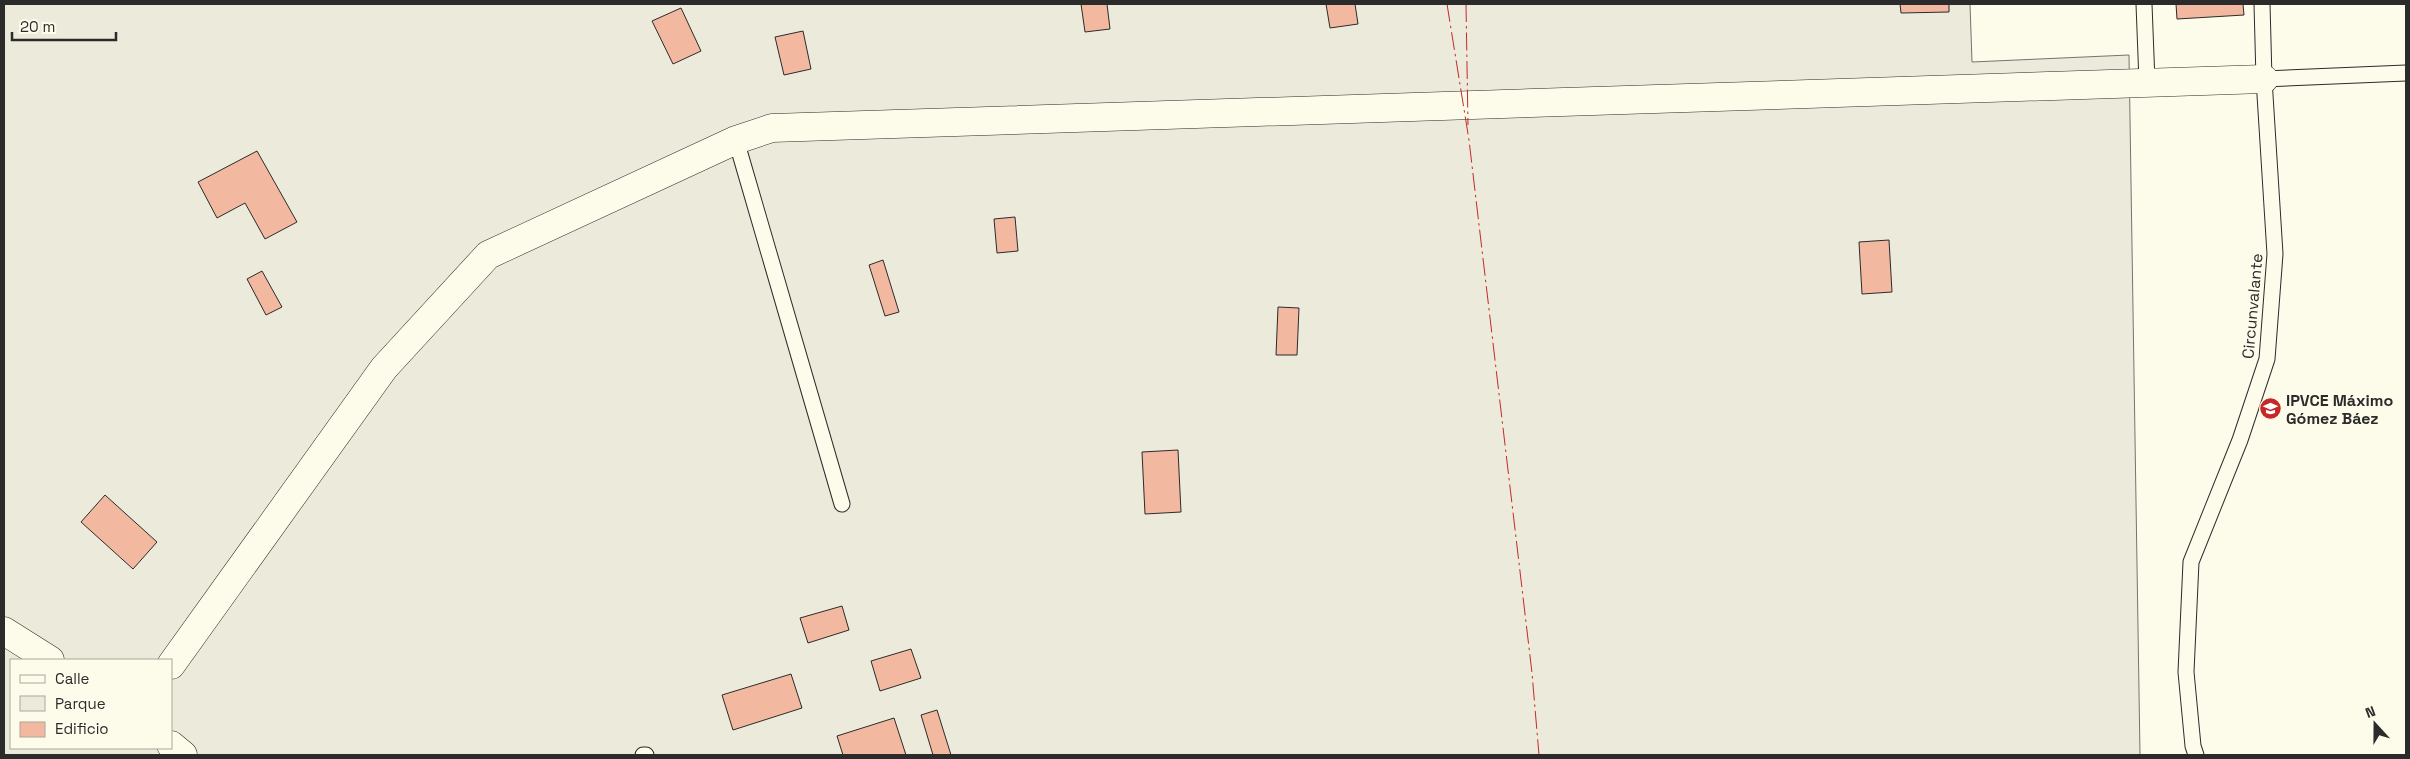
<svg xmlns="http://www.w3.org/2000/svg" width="2410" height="759" font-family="'Space Grotesk',sans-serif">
	<rect width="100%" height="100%" fill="#fdfbea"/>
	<path fill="#ecebdb" stroke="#74746e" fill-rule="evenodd" d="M 4,4 L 1970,4 L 1972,62 L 2129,55 L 2140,755 L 4,755 ZM 11,660 L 171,660 L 171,748 L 11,748 Z"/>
	<path fill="#f2b8a0" stroke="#2b2b2b" d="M 1081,4 L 1107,4 L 1110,29 L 1085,32 Z
		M 1326,4 L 1355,4 L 1358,24 L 1330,28 Z
		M 1900,4 L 1949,4 L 1949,12 L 1901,13 Z
		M 2176,4 L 2243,4 L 2244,15 L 2177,19 Z
		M 681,8 L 701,51 L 673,64 L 652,21 Z
		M 803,31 L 811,69 L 784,75 L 775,37 Z
		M 257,151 L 297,222 L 265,239 L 245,203 L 217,218 L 198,182 Z
		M 1015,217 L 1018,251 L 997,253 L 994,219 Z
		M 1889,240 L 1892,292 L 1862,294 L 1859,242 Z
		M 883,260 L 899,312 L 885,316 L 869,265 Z
		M 262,271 L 282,307 L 266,315 L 247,279 Z
		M 1278,307 L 1299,308 L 1297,355 L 1276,355 Z
		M 1178,450 L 1181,512 L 1145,514 L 1142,452 Z
		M 105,495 L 157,542 L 133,569 L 81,522 Z
		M 842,606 L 849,630 L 808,643 L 800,618 Z
		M 911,649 L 921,678 L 880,691 L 871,661 Z
		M 791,674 L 802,708 L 733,730 L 722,695 Z
		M 937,710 L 951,755 L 933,755 L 921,715 Z
		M 894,718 L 906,755 L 843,755 L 837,736 Z"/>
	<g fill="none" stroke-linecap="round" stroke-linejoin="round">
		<defs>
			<path id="lane" d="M 2144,4 L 2147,82
				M 2262,4 L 2264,79
				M 736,140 L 842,504
				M 643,755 L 646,755
				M 2196,755 L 2193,746 L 2186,672 L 2191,562 L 2240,440 L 2267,359 L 2275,254 L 2264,79 L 2406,73"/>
			<path id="street" d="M 171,665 L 384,368 L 488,255 L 736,140 L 772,128 L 2264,79"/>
			<path id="secondary" d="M 4,631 L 50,660
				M 171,745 L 183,755"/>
		</defs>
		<use href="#lane" stroke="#2b2b2b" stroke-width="17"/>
		<use href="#street" stroke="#2b2b2b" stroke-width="29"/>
		<use href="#secondary" stroke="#2b2b2b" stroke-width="29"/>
		<use href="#lane" stroke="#fdfbea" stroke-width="15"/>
		<use href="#street" stroke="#fdfbea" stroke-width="28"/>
		<use href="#secondary" stroke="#fdfbea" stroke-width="28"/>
		<path stroke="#c62828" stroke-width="1" stroke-dasharray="18 4 2.5 4" stroke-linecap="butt" d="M 1447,4 L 1469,140 L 1532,673 L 1539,755
			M 1466,4 L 1468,125"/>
	</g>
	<defs>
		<symbol id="school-disc" viewBox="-11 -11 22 22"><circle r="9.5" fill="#c62828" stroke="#fdfbea"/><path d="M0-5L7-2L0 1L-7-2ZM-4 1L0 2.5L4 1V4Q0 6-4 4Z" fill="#fff"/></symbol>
	</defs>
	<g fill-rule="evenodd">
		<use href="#school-disc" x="2258" y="396" width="25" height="25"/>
	</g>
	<g text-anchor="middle" stroke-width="4" stroke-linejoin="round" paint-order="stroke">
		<g font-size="16" fill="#2b2b2b" stroke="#fdfbea">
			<text transform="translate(2252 306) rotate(-85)" y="6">Circunvalante</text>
		</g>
		<g font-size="16" font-weight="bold" fill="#2b2b2b" stroke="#fdfbea" text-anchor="start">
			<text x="2286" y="406">IPVCE Máximo<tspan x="2286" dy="18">Gómez Báez</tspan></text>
		</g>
	</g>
	<rect width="2410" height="759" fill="none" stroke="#2b2b2b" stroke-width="10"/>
	<rect x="10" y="659" width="162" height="90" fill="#fdfbea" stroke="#a9a89e"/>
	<rect x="20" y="675" width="25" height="8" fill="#fdfbea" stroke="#a9a89e"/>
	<text x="55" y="684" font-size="15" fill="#2b2b2b">Calle</text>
	<rect x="20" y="696" width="25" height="15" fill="#ecebdb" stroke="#a9a89e"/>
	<text x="55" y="709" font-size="15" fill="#2b2b2b">Parque</text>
	<rect x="20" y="722" width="25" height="15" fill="#f2b8a0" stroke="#a9a89e"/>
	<text x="55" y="734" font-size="15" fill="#2b2b2b">Edificio</text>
	<g transform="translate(2375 724) rotate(339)" stroke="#fdfbea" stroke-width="4" paint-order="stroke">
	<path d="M0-4L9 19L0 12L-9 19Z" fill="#2b2b2b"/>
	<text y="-8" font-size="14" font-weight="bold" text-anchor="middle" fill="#2b2b2b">N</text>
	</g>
	<path d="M12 32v8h104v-8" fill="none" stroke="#2b2b2b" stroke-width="2.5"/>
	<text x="20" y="32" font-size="15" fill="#2b2b2b" stroke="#fdfbea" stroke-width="4" paint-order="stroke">20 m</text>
</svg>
